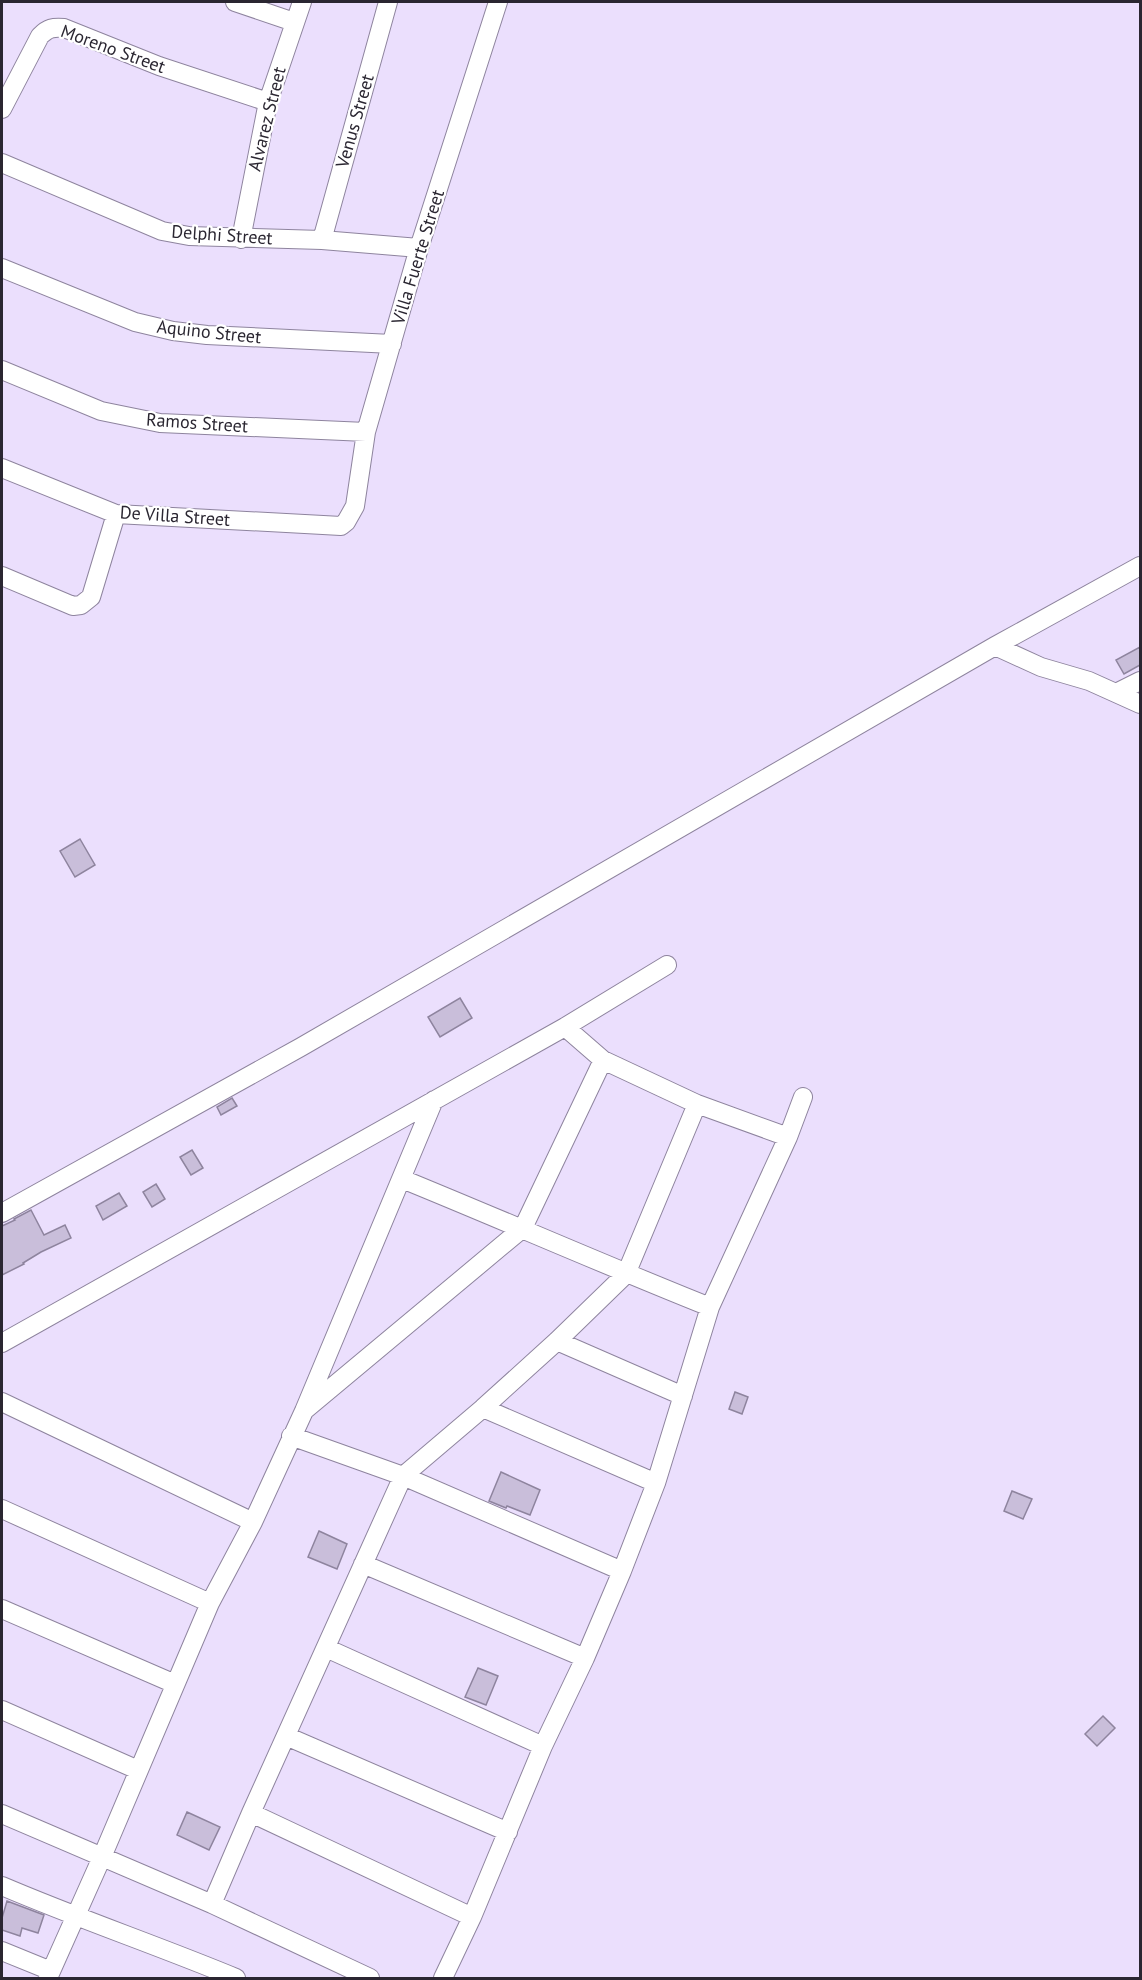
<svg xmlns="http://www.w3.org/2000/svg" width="1142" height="1980" font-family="'PT Sans',sans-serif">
	<rect width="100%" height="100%" fill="#ebdffd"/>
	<path fill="#c9beda" stroke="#8e849e" stroke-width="1.5" d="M 1140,647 L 1140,665 L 1124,674 L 1116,660 Z
		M 80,839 L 95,865 L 75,877 L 60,851 Z
		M 460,998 L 472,1018 L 440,1037 L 428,1017 Z
		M 232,1098 L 237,1106 L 221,1115 L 217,1107 Z
		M 192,1150 L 203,1168 L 191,1175 L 180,1157 Z
		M 156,1184 L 165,1199 L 152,1207 L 143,1192 Z
		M 119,1193 L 127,1206 L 103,1220 L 96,1206 Z
		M 31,1210 L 44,1235 L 65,1225 L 71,1238 L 41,1252 L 23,1263 L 24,1264 L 2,1275 L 2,1226 L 15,1220 L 14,1219 Z
		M 735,1392 L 748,1397 L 742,1414 L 729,1409 Z
		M 501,1472 L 540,1490 L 530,1515 L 507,1506 L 506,1508 L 489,1501 Z
		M 1012,1491 L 1032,1499 L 1023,1519 L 1004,1511 Z
		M 319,1531 L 347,1544 L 337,1569 L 308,1557 Z
		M 478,1668 L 498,1676 L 486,1705 L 465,1697 Z
		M 1103,1716 L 1115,1728 L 1097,1746 L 1085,1734 Z
		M 187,1812 L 220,1827 L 209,1850 L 177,1835 Z
		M 7,1901 L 44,1915 L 38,1933 L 22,1928 L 20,1936 L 2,1930 L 2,1918 Z"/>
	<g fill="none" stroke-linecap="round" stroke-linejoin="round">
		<defs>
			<path id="street" d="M 235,2 L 294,22
				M 2,109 L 40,36 C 48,28 53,27 64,28 L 159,66 L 268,102
				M 2,163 L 162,231 L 189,236 L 322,240 L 419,248
				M 241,239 L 268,102 L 302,2
				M 322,240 L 388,2
				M 2,268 L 135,322 L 173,331 L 207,335 L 392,344
				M 2,370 L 101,411 L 160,423 L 366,432
				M 2,468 L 116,514 L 323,525 L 341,526 L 346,522 L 355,506 L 366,432 L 419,248 L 498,2
				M 2,576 L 73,606 L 81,605 L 91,597 L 116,514
				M 995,646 L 1041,667 L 1089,681 L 1140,704
				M 1116,693 L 1140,681
				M 565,1027 L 603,1060 L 697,1104 L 788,1137
				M 402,1179 C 505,1221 607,1266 710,1307
				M 2,1213 L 301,1047 L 995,646 L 1140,566
				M 557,1341 L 683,1396
				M 2,1343 L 565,1027 L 667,965
				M 2,1402 L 253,1522
				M 483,1408 L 656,1483
				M 306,1409 L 523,1228 L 603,1060
				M 291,1436 L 403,1476 L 622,1571
				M 2,1509 L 210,1603
				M 363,1564 L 585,1658
				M 2,1609 L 175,1684
				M 326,1648 L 543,1746
				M 2,1710 L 138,1770
				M 286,1736 L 508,1832
				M 251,1813 L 472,1917
				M 2,1814 L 212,1904 L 370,1978
				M 2,1886 C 79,1919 159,1946 236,1978
				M 212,1904 L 251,1813 L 403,1476 L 483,1408 L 557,1341 L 626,1274 L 697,1104
				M 2,1951 L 51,1971
				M 48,1978 L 102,1857 L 210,1603 L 253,1522 L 304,1411 L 434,1100
				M 443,1978 L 472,1917 L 543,1746 L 585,1658 L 622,1571 L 656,1483 L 710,1307 L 788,1137 L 803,1097"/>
		</defs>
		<use href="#street" stroke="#8e849e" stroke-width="20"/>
		<use href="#street" stroke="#fff" stroke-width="18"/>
	</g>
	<g text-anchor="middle" stroke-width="4.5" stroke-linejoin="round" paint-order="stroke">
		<g font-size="18" fill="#2a2631" stroke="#fff">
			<text transform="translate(113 49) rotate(20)" y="6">Moreno Street</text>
			<text transform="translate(267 119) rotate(-76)" y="6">Alvarez Street</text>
			<text transform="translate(355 121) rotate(-74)" y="6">Venus Street</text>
			<text transform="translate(222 235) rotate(4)" y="6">Delphi Street</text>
			<text transform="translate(418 257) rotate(-73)" y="6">Villa Fuerte Street</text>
			<text transform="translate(209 332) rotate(6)" y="6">Aquino Street</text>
			<text transform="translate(197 423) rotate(4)" y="6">Ramos Street</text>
			<text transform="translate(175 516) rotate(4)" y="6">De Villa Street</text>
		</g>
	</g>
	<rect width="1142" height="1980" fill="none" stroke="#2a2631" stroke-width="6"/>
</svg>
